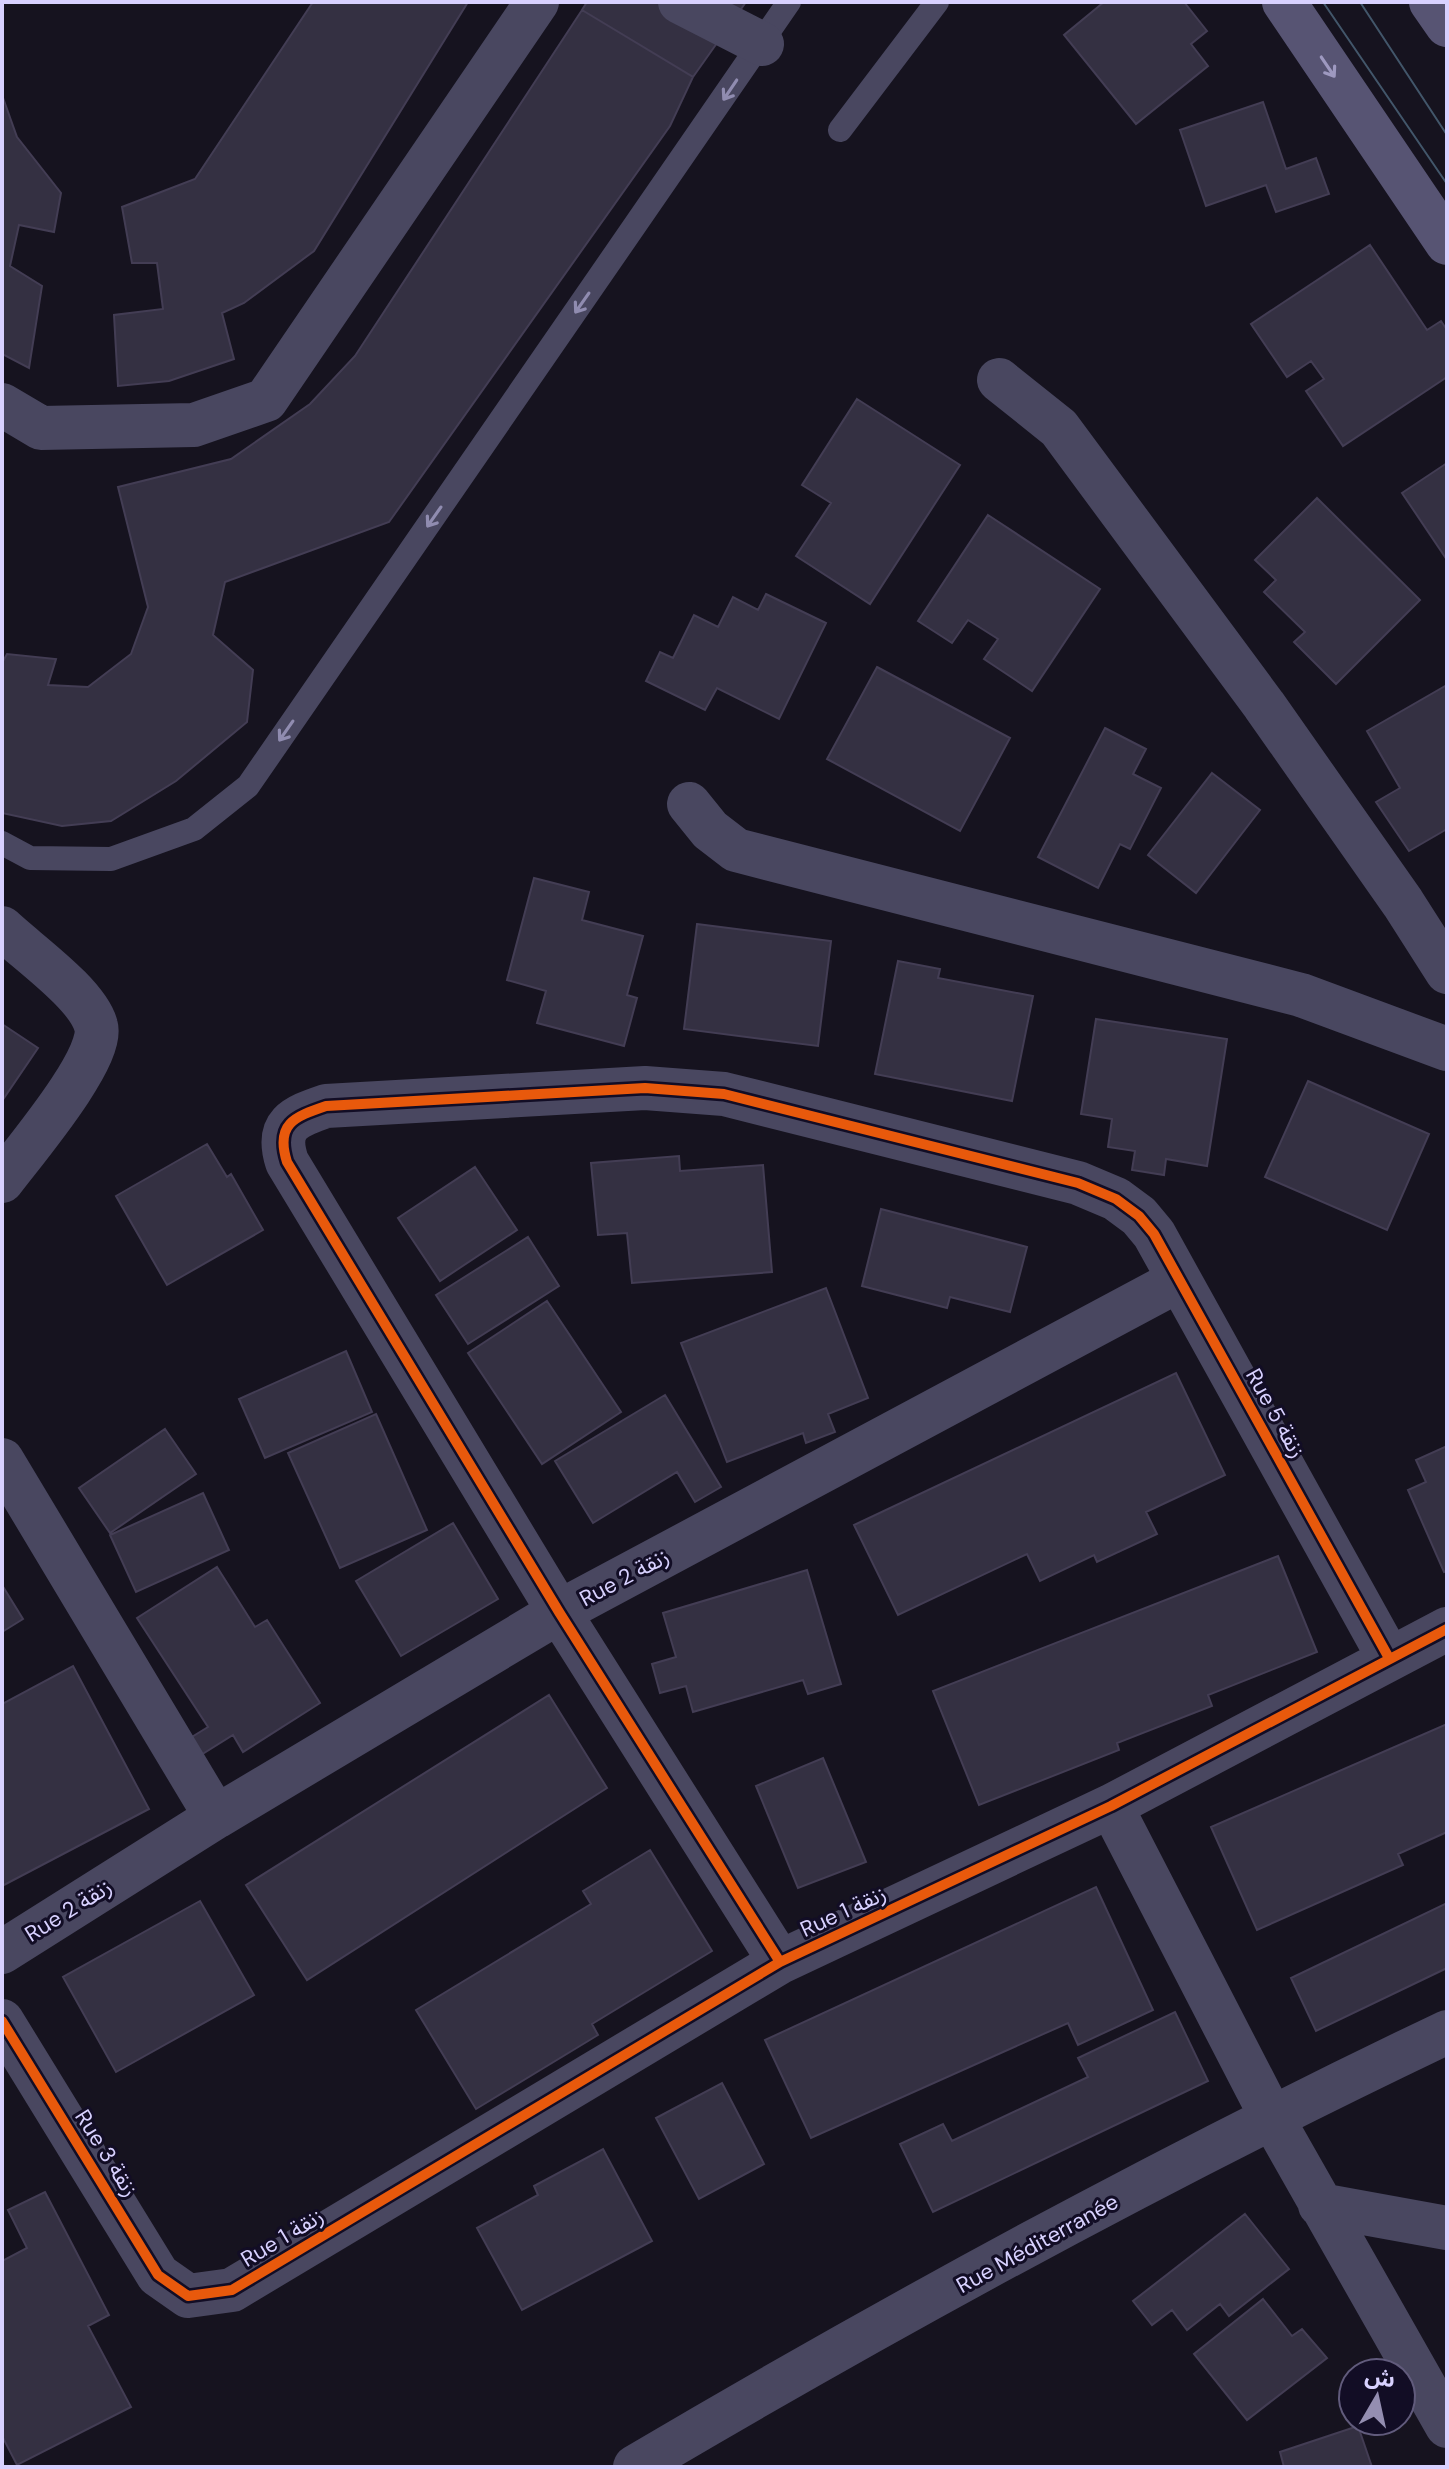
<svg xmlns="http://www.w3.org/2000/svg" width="1449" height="2469" font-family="'DM Sans','Noto Sans Arabic',sans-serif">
	<rect width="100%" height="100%" fill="#16131f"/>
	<path fill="#343042" stroke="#433d54" stroke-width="2" d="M 313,2 L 468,2 L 314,251 L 244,303 L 222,313 L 234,359 L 169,381 L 118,386 L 114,315 L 163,309 L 157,263 L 132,263 L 122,207 L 195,179 Z
		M 587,2 L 746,2 L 693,77 L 582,10 Z
		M 1104,2 L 1184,2 L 1207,31 L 1191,44 L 1208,66 L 1136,124 L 1064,35 Z
		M 582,10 L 693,77 L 670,126 L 389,522 L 225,582 L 213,635 L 253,670 L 247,722 L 176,781 L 111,821 L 62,826 L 2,813 L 2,663 L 7,654 L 56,659 L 48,685 L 88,687 L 131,654 L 148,607 L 118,487 L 231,459 L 310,404 L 355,356 Z
		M 2,95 L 17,137 L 61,193 L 54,232 L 19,225 L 10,266 L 42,286 L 29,368 L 2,354 Z
		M 1263,102 L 1286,169 L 1316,158 L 1329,194 L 1276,212 L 1266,185 L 1206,206 L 1180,130 Z
		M 1370,245 L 1427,330 L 1441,321 L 1447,330 L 1447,377 L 1343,446 L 1306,391 L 1324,379 L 1311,361 L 1287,377 L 1251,324 Z
		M 857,399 L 960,465 L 870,604 L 796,556 L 831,503 L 802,485 Z
		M 1447,463 L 1447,560 L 1402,493 Z
		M 1317,498 L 1420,600 L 1336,684 L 1294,642 L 1305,632 L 1264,592 L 1276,580 L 1255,560 Z
		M 988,515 L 1100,589 L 1032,691 L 984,659 L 998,639 L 968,620 L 952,643 L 918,621 Z
		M 766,594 L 826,623 L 779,719 L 717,688 L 705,710 L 646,681 L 660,652 L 673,658 L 694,615 L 718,627 L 733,597 L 758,610 Z
		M 877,667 L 1010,738 L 960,831 L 827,759 Z
		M 1447,685 L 1447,829 L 1409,851 L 1376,802 L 1400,788 L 1367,731 Z
		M 1105,728 L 1146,749 L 1133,774 L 1161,788 L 1130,849 L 1120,844 L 1098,888 L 1038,857 Z
		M 1212,773 L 1260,810 L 1196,893 L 1148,855 Z
		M 534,878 L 589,892 L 582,920 L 643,936 L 627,995 L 637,998 L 624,1046 L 537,1023 L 546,991 L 507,980 Z
		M 697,924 L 831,941 L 818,1046 L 684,1029 Z
		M 898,961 L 940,969 L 938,978 L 1033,996 L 1012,1101 L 875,1074 Z
		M 1096,1019 L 1227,1039 L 1207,1166 L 1166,1159 L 1164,1175 L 1132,1170 L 1135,1151 L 1108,1147 L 1112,1119 L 1081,1114 Z
		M 2,1024 L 38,1048 L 2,1101 Z
		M 1308,1081 L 1429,1134 L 1387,1230 L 1265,1177 Z
		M 207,1144 L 227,1177 L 231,1174 L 263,1230 L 167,1285 L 116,1196 Z
		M 679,1156 L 680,1171 L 763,1165 L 772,1272 L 632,1283 L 627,1233 L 598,1235 L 591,1163 Z
		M 475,1167 L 517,1230 L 440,1281 L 398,1218 Z
		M 881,1209 L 1027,1247 L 1010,1312 L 950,1297 L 947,1308 L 862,1286 Z
		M 528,1237 L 559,1286 L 468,1344 L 436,1295 Z
		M 826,1288 L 868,1398 L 828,1414 L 835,1432 L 806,1443 L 803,1433 L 727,1462 L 681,1343 Z
		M 547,1301 L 621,1412 L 542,1464 L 468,1353 Z
		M 346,1351 L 372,1412 L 265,1458 L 239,1399 Z
		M 1176,1373 L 1225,1475 L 1146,1512 L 1157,1534 L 1097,1562 L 1094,1555 L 1040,1581 L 1027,1554 L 898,1615 L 854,1525 Z
		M 665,1395 L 721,1487 L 695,1502 L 677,1472 L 593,1523 L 555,1461 Z
		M 376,1414 L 427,1530 L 340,1568 L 288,1453 Z
		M 165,1429 L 196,1474 L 110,1533 L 79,1488 Z
		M 1447,1446 L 1447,1571 L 1444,1572 L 1408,1490 L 1426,1482 L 1416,1460 Z
		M 203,1493 L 229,1550 L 136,1592 L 110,1535 Z
		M 453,1523 L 498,1599 L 401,1656 L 356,1581 Z
		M 1278,1556 L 1317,1652 L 1208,1695 L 1212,1706 L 1117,1743 L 1119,1750 L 979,1805 L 933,1691 Z
		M 217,1567 L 255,1627 L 267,1620 L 320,1703 L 243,1752 L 233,1735 L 193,1760 L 182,1743 L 208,1727 L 137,1618 Z
		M 807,1570 L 841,1684 L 808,1694 L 803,1680 L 693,1712 L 686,1686 L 660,1693 L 652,1664 L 676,1657 L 663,1613 Z
		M 2,1585 L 23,1619 L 2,1632 Z
		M 73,1666 L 149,1809 L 2,1886 L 2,1704 Z
		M 549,1695 L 607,1788 L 307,1980 L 246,1885 Z
		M 1447,1724 L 1447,1832 L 1398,1854 L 1403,1865 L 1257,1930 L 1211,1827 Z
		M 823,1758 L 866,1862 L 798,1888 L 756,1786 Z
		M 650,1850 L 712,1951 L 592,2024 L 598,2035 L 476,2109 L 416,2010 L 591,1904 L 583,1891 Z
		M 1096,1887 L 1153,2010 L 1078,2045 L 1068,2023 L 811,2138 L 765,2040 Z
		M 200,1901 L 254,1995 L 116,2072 L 63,1977 Z
		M 1447,1903 L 1447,1968 L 1316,2031 L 1291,1978 Z
		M 1175,2012 L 1208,2081 L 933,2212 L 900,2144 L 943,2124 L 952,2141 L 1088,2077 L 1078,2058 Z
		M 722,2083 L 764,2164 L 699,2199 L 656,2118 Z
		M 603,2149 L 652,2241 L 522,2310 L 477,2228 L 538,2195 L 534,2186 Z
		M 45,2192 L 109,2315 L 88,2326 L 131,2407 L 17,2465 L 2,2436 L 2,2261 L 27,2248 L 8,2210 Z
		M 1245,2214 L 1289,2269 L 1229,2316 L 1220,2304 L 1187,2330 L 1172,2310 L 1152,2325 L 1133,2301 Z
		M 1263,2299 L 1292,2336 L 1302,2329 L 1327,2358 L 1247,2420 L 1194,2354 Z
		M 1358,2426 L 1372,2467 L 1284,2467 L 1280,2452 Z"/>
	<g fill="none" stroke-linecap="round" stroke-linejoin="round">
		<path stroke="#494760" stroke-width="24" d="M 840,130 L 937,2
			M 2,843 L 30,858 L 111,859 L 194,829 L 248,786 L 789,2"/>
		<path stroke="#494760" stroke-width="44" d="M 680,2 L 762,44
			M 999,380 L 1059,428 L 1264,705 L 1403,903 L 1447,972
			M 2,405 L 41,428 L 194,425 L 266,400 L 537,2
			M 689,804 L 710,830 L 736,850 L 1301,995 L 1447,1049
			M 2,928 C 26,951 88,994 96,1026 C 105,1057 23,1153 2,1181
			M 2,1460 L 216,1817
			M 1111,1806 L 1271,2116 L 1447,2426
			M 2,1952 L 216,1817 L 559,1612 L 1179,1280
			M 780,1962 L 559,1612 L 287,1162 C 275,1124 294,1117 326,1106 L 645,1088 L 724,1094 L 1078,1183 L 1116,1199 L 1139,1216 L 1154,1234 L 1389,1658
			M 2,2021 L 158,2275 L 188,2296 L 232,2290 L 780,1962 L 1111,1806 L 1447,1629
			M 1320,2205 L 1447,2228
			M 635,2467 C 899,2311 1170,2164 1447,2032"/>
		<path stroke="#575473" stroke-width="44" d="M 1284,2 L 1447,243
			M 1431,2 L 1447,25"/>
		<path stroke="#42566a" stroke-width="2" d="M 1323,2 L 1447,184
			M 1360,2 L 1447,135"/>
		<defs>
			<path id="cycleway" d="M 780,1962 L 559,1612 L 287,1162 C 275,1124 294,1117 326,1106 L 645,1088 L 724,1094 L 1078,1183 L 1116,1199 L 1139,1216 L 1154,1234 L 1389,1658
				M 2,2021 L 158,2275 L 188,2296 L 232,2290 L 780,1962 L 1111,1806 L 1447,1629"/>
		</defs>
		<use href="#cycleway" stroke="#120d25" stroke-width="15"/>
		<use href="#cycleway" stroke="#e8590c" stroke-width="10"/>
	</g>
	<defs><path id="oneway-shaft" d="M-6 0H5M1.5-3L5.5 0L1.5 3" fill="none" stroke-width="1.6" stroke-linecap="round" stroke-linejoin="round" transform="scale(2)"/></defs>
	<use stroke="#9e99c0" href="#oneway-shaft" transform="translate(1328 67) rotate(56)"/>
	<g stroke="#908cb0">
		<use href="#oneway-shaft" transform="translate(730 90) rotate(124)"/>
		<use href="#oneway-shaft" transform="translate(582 303) rotate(125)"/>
		<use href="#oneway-shaft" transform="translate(434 517) rotate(125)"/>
		<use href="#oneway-shaft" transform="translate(286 731) rotate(125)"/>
	</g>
	<g text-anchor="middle" stroke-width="6" stroke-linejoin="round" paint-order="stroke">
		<g font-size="22" fill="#d8d1ff" stroke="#120d25">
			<text transform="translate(1276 1413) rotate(61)" y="8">Rue 5 زنقة</text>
			<text transform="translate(624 1577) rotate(-28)" y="8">Rue 2 زنقة</text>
			<text transform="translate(68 1910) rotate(-32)" y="8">Rue 2 زنقة</text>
			<text transform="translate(843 1911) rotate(-25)" y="8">Rue 1 زنقة</text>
			<text transform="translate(107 2153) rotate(58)" y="8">Rue 3 زنقة</text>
			<text transform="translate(282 2237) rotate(-31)" y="8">Rue 1 زنقة</text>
			<text transform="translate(1037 2243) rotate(-29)" y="8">Rue Méditerranée</text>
		</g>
	</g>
	<rect width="1449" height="2469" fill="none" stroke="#d8d1ff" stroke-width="8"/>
	<g transform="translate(1377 2397) rotate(9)"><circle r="38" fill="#120d25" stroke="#615b7c" stroke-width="2"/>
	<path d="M0-6L14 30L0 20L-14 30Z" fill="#948eb1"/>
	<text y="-12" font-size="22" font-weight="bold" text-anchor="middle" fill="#d8d1ff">ش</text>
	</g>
</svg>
